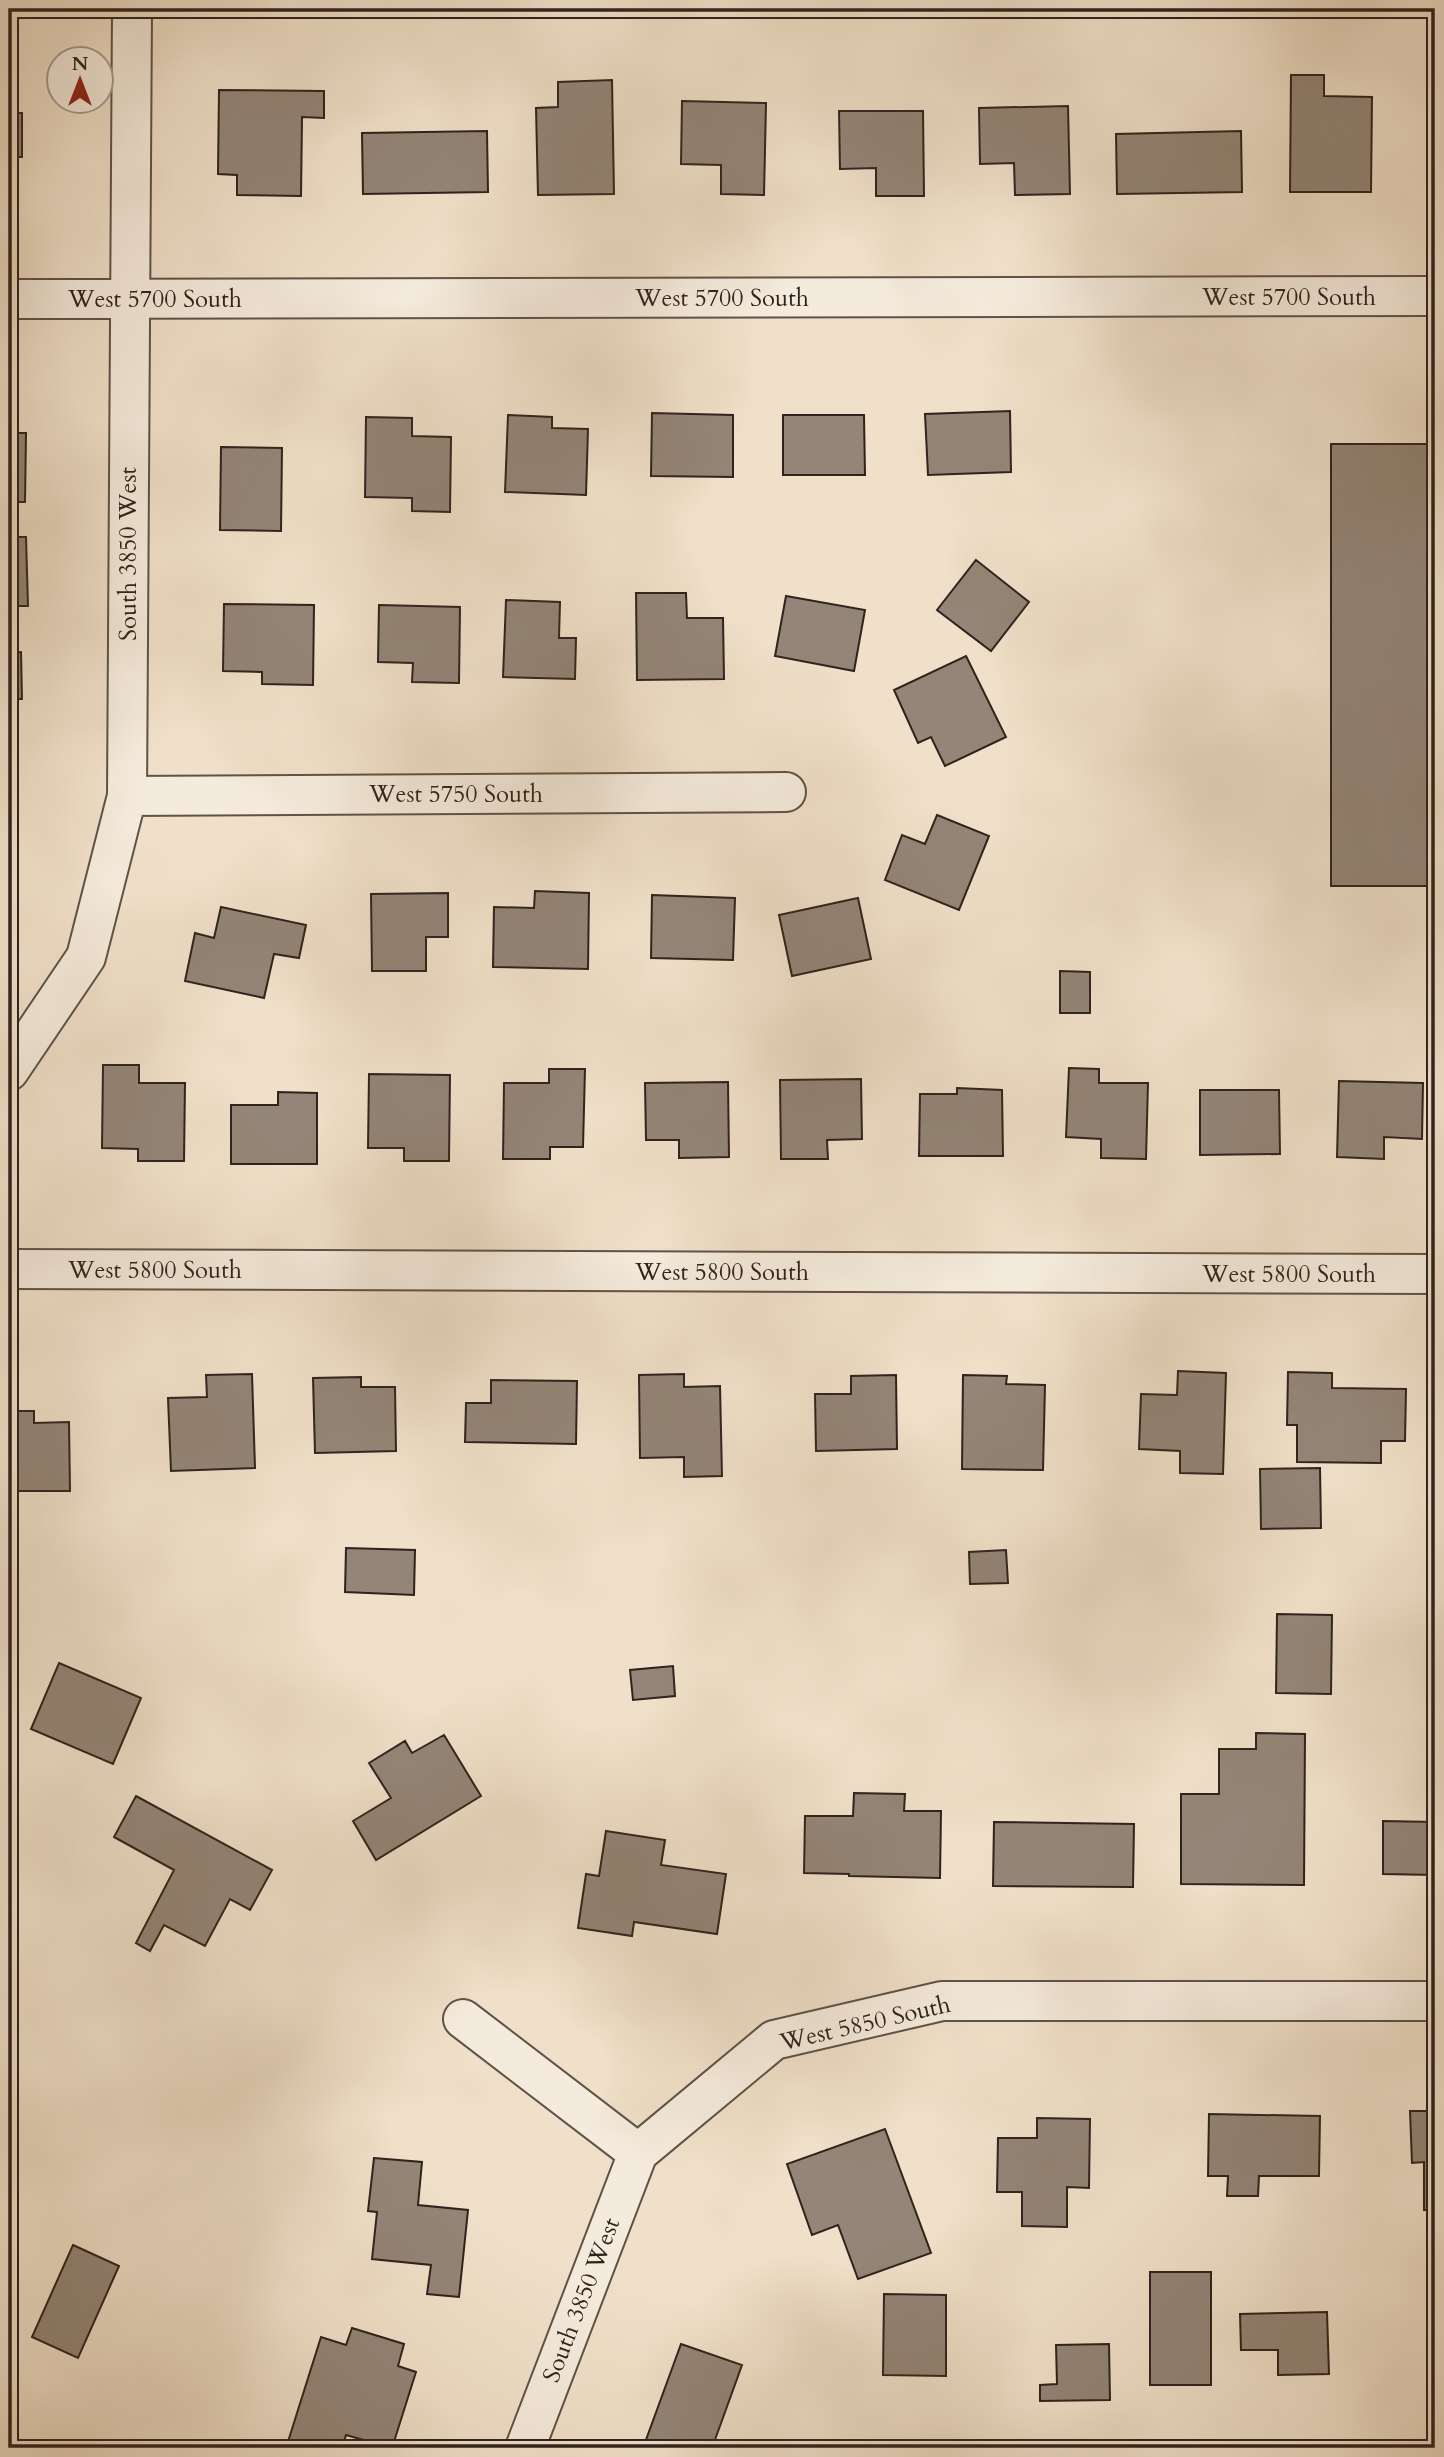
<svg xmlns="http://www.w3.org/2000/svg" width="1444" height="2457" font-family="Cardo,serif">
	<rect width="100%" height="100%" fill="#f0e0c9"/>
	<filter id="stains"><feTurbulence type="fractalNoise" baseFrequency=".00286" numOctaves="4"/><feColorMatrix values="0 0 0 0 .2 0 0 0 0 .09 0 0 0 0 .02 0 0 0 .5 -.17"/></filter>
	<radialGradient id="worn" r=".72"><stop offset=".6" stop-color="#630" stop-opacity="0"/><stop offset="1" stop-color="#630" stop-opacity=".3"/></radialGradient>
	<path fill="#938577" stroke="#2f231e" stroke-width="2" d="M 1291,75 L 1324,75 L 1324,96 L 1372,97 L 1371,192 L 1290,192 Z
		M 612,80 L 614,194 L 538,195 L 536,108 L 558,107 L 558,82 Z
		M 219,90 L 324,91 L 324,118 L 302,117 L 301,196 L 237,195 L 237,175 L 218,174 Z
		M 682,101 L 766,103 L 764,195 L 721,194 L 721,165 L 681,164 Z
		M 1068,106 L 1070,194 L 1015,195 L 1014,163 L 980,164 L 979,108 Z
		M 839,111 L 923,111 L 924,196 L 876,196 L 876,168 L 840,169 Z
		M 9,113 L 22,113 L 22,157 L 9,157 Z
		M 487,131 L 488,192 L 363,194 L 362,133 Z
		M 1241,131 L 1242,192 L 1117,194 L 1116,134 Z
		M 1010,411 L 1011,472 L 928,475 L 925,414 Z
		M 652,413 L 733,415 L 733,477 L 651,476 Z
		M 508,415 L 552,417 L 552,428 L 588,429 L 586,495 L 505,492 Z
		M 783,415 L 864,415 L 865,475 L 783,475 Z
		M 366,417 L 412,418 L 412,436 L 451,437 L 450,512 L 412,511 L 412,498 L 365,497 Z
		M 9,433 L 26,433 L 25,502 L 9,502 Z
		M 1331,444 L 1435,444 L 1435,886 L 1331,886 Z
		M 221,447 L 282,448 L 281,531 L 220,530 Z
		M 9,537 L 26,537 L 28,606 L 9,606 Z
		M 976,560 L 1029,602 L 991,651 L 937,610 Z
		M 636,593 L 686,593 L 687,618 L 723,618 L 724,679 L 637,680 Z
		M 786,596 L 865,610 L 854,671 L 775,656 Z
		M 506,600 L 560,602 L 559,638 L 576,638 L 575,679 L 503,677 Z
		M 224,604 L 314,605 L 313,685 L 262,684 L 262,672 L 223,671 Z
		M 379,605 L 460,607 L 459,683 L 412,682 L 413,663 L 378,662 Z
		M 21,652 L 22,699 L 9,699 L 9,653 Z
		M 966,656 L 1006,737 L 945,766 L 931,737 L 918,743 L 894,690 Z
		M 9,799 L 17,801 L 9,840 Z
		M 937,815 L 989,836 L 959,910 L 885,880 L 902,835 L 925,844 Z
		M 535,891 L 589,893 L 588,969 L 493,967 L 494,907 L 534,908 Z
		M 448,893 L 448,937 L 426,937 L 426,971 L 372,971 L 371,894 Z
		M 652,895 L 735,898 L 733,960 L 651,958 Z
		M 858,898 L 871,959 L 792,976 L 779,915 Z
		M 221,907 L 306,925 L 299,958 L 274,954 L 264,998 L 185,981 L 195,933 L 214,938 Z
		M 1060,971 L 1090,972 L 1090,1013 L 1060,1013 Z
		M 103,1065 L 139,1065 L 139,1083 L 185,1083 L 184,1161 L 138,1161 L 138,1149 L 102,1148 Z
		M 1069,1068 L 1099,1069 L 1099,1083 L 1148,1083 L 1146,1159 L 1101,1158 L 1101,1139 L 1066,1137 Z
		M 549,1069 L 585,1069 L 583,1147 L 550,1147 L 550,1159 L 503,1159 L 504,1083 L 549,1083 Z
		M 369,1074 L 450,1075 L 449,1161 L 404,1161 L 404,1148 L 368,1148 Z
		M 861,1079 L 862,1139 L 827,1140 L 828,1159 L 781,1159 L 780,1080 Z
		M 1339,1081 L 1423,1083 L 1422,1139 L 1384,1137 L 1384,1159 L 1337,1157 Z
		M 728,1082 L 729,1157 L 679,1158 L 679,1140 L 646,1140 L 645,1083 Z
		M 957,1088 L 1002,1090 L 1003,1156 L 919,1156 L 920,1094 L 957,1094 Z
		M 1200,1090 L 1279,1090 L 1280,1154 L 1200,1155 Z
		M 278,1092 L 317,1093 L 317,1164 L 231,1164 L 231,1105 L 278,1105 Z
		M 1178,1371 L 1226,1373 L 1223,1474 L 1180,1473 L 1180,1451 L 1139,1449 L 1141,1394 L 1177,1395 Z
		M 1288,1372 L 1332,1373 L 1332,1388 L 1406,1389 L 1405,1441 L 1381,1441 L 1381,1463 L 1297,1462 L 1297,1425 L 1287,1425 Z
		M 252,1374 L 255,1468 L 171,1471 L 168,1398 L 207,1397 L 206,1375 Z
		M 684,1374 L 684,1387 L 720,1386 L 722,1476 L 684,1477 L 684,1457 L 640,1458 L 639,1375 Z
		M 896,1375 L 897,1449 L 816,1451 L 815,1394 L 851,1394 L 851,1376 Z
		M 963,1375 L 1007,1376 L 1006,1384 L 1045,1385 L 1043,1470 L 962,1469 Z
		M 361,1377 L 361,1387 L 395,1387 L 396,1451 L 315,1453 L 313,1378 Z
		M 491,1380 L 577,1381 L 576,1444 L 465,1442 L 466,1403 L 491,1403 Z
		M 9,1411 L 34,1411 L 34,1423 L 69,1422 L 70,1491 L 9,1491 Z
		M 1320,1468 L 1321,1528 L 1261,1529 L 1260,1469 Z
		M 346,1548 L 415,1550 L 414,1595 L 345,1592 Z
		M 1006,1550 L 1008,1583 L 970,1584 L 969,1552 Z
		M 1277,1614 L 1332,1615 L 1331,1694 L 1276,1693 Z
		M 59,1663 L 141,1698 L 113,1764 L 31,1729 Z
		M 673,1666 L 675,1696 L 633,1700 L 630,1670 Z
		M 1256,1733 L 1305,1734 L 1304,1885 L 1181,1884 L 1181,1794 L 1219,1794 L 1219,1749 L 1256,1749 Z
		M 444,1735 L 481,1796 L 376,1860 L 353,1821 L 391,1798 L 369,1763 L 405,1741 L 412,1753 Z
		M 854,1793 L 905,1794 L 904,1811 L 941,1811 L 940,1878 L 849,1876 L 849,1874 L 804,1873 L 805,1816 L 853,1816 Z
		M 136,1796 L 272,1870 L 250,1910 L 230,1899 L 205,1946 L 164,1925 L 150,1951 L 136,1943 L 174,1870 L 114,1837 Z
		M 1383,1821 L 1435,1822 L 1435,1875 L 1383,1874 Z
		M 994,1822 L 1134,1824 L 1133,1887 L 993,1886 Z
		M 606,1831 L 665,1840 L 661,1865 L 726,1874 L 717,1934 L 634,1922 L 632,1936 L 578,1928 L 586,1874 L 599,1876 Z
		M 1410,2111 L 1435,2111 L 1435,2210 L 1424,2210 L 1424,2162 L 1412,2163 Z
		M 1209,2114 L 1320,2116 L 1319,2176 L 1259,2176 L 1258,2196 L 1227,2196 L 1228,2176 L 1208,2176 Z
		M 1037,2118 L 1090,2119 L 1089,2188 L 1067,2187 L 1067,2227 L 1022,2226 L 1022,2192 L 997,2192 L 998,2138 L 1037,2138 Z
		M 885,2129 L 931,2253 L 858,2279 L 838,2225 L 812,2235 L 787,2164 Z
		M 374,2158 L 422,2162 L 418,2205 L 468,2210 L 459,2297 L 427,2294 L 431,2265 L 372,2259 L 377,2212 L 368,2211 Z
		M 73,2245 L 119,2266 L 78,2358 L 32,2337 Z
		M 1150,2272 L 1211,2272 L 1211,2385 L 1150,2385 Z
		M 884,2294 L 946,2295 L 946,2376 L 883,2375 Z
		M 1327,2312 L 1329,2374 L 1278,2375 L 1278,2350 L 1241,2350 L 1240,2314 Z
		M 352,2328 L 404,2344 L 398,2366 L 416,2372 L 392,2448 L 346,2435 L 342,2448 L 286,2448 L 321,2337 L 346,2345 Z
		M 681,2344 L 742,2365 L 712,2448 L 643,2448 Z
		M 1109,2344 L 1110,2400 L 1040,2401 L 1040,2385 L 1057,2384 L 1056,2345 Z"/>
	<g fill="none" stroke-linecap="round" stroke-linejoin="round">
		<defs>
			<path id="minor" d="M 9,299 L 1435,296
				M 127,796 L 786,792
				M 9,1071 L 86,957 L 127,796 L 132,9
				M 9,1269 L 1435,1274
				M 463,2019 L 638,2153 L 774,2040 L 942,2001 L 1435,2001
				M 525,2448 L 638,2153"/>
		</defs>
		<use href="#minor" stroke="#5f5249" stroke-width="42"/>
		<use href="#minor" stroke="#f5ebdc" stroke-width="38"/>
	</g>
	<g text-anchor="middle" stroke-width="5" stroke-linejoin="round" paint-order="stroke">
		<g font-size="24" fill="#2f231e" stroke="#f5ebdc">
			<text x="1289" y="305">West 5700 South</text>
			<text x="722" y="306">West 5700 South</text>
			<text x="155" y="307">West 5700 South</text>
			<text transform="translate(128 554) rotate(-90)" y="8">South 3850 West</text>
			<text x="456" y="802">West 5750 South</text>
			<text x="155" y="1278">West 5800 South</text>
			<text x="722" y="1280">West 5800 South</text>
			<text x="1289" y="1282">West 5800 South</text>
			<text transform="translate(865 2023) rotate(-13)" y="8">West 5850 South</text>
			<text transform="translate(581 2300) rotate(-69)" y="8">South 3850 West</text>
		</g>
	</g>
	<rect width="1444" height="2457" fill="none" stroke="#f0e0c9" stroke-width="35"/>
	<rect x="10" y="10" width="1423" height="2436" fill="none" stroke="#2f231e" stroke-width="3.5"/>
	<rect x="18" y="18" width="1409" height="2422" fill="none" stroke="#2f231e" stroke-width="2"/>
	<g transform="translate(80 80)"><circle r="33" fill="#f5ebdc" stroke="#a69b90" stroke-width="2"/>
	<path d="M0-5L12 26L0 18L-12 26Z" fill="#8f2418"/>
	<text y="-10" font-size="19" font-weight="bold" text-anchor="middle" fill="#2f231e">N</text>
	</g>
	<rect width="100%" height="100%" filter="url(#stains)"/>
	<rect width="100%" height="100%" fill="url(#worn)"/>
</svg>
